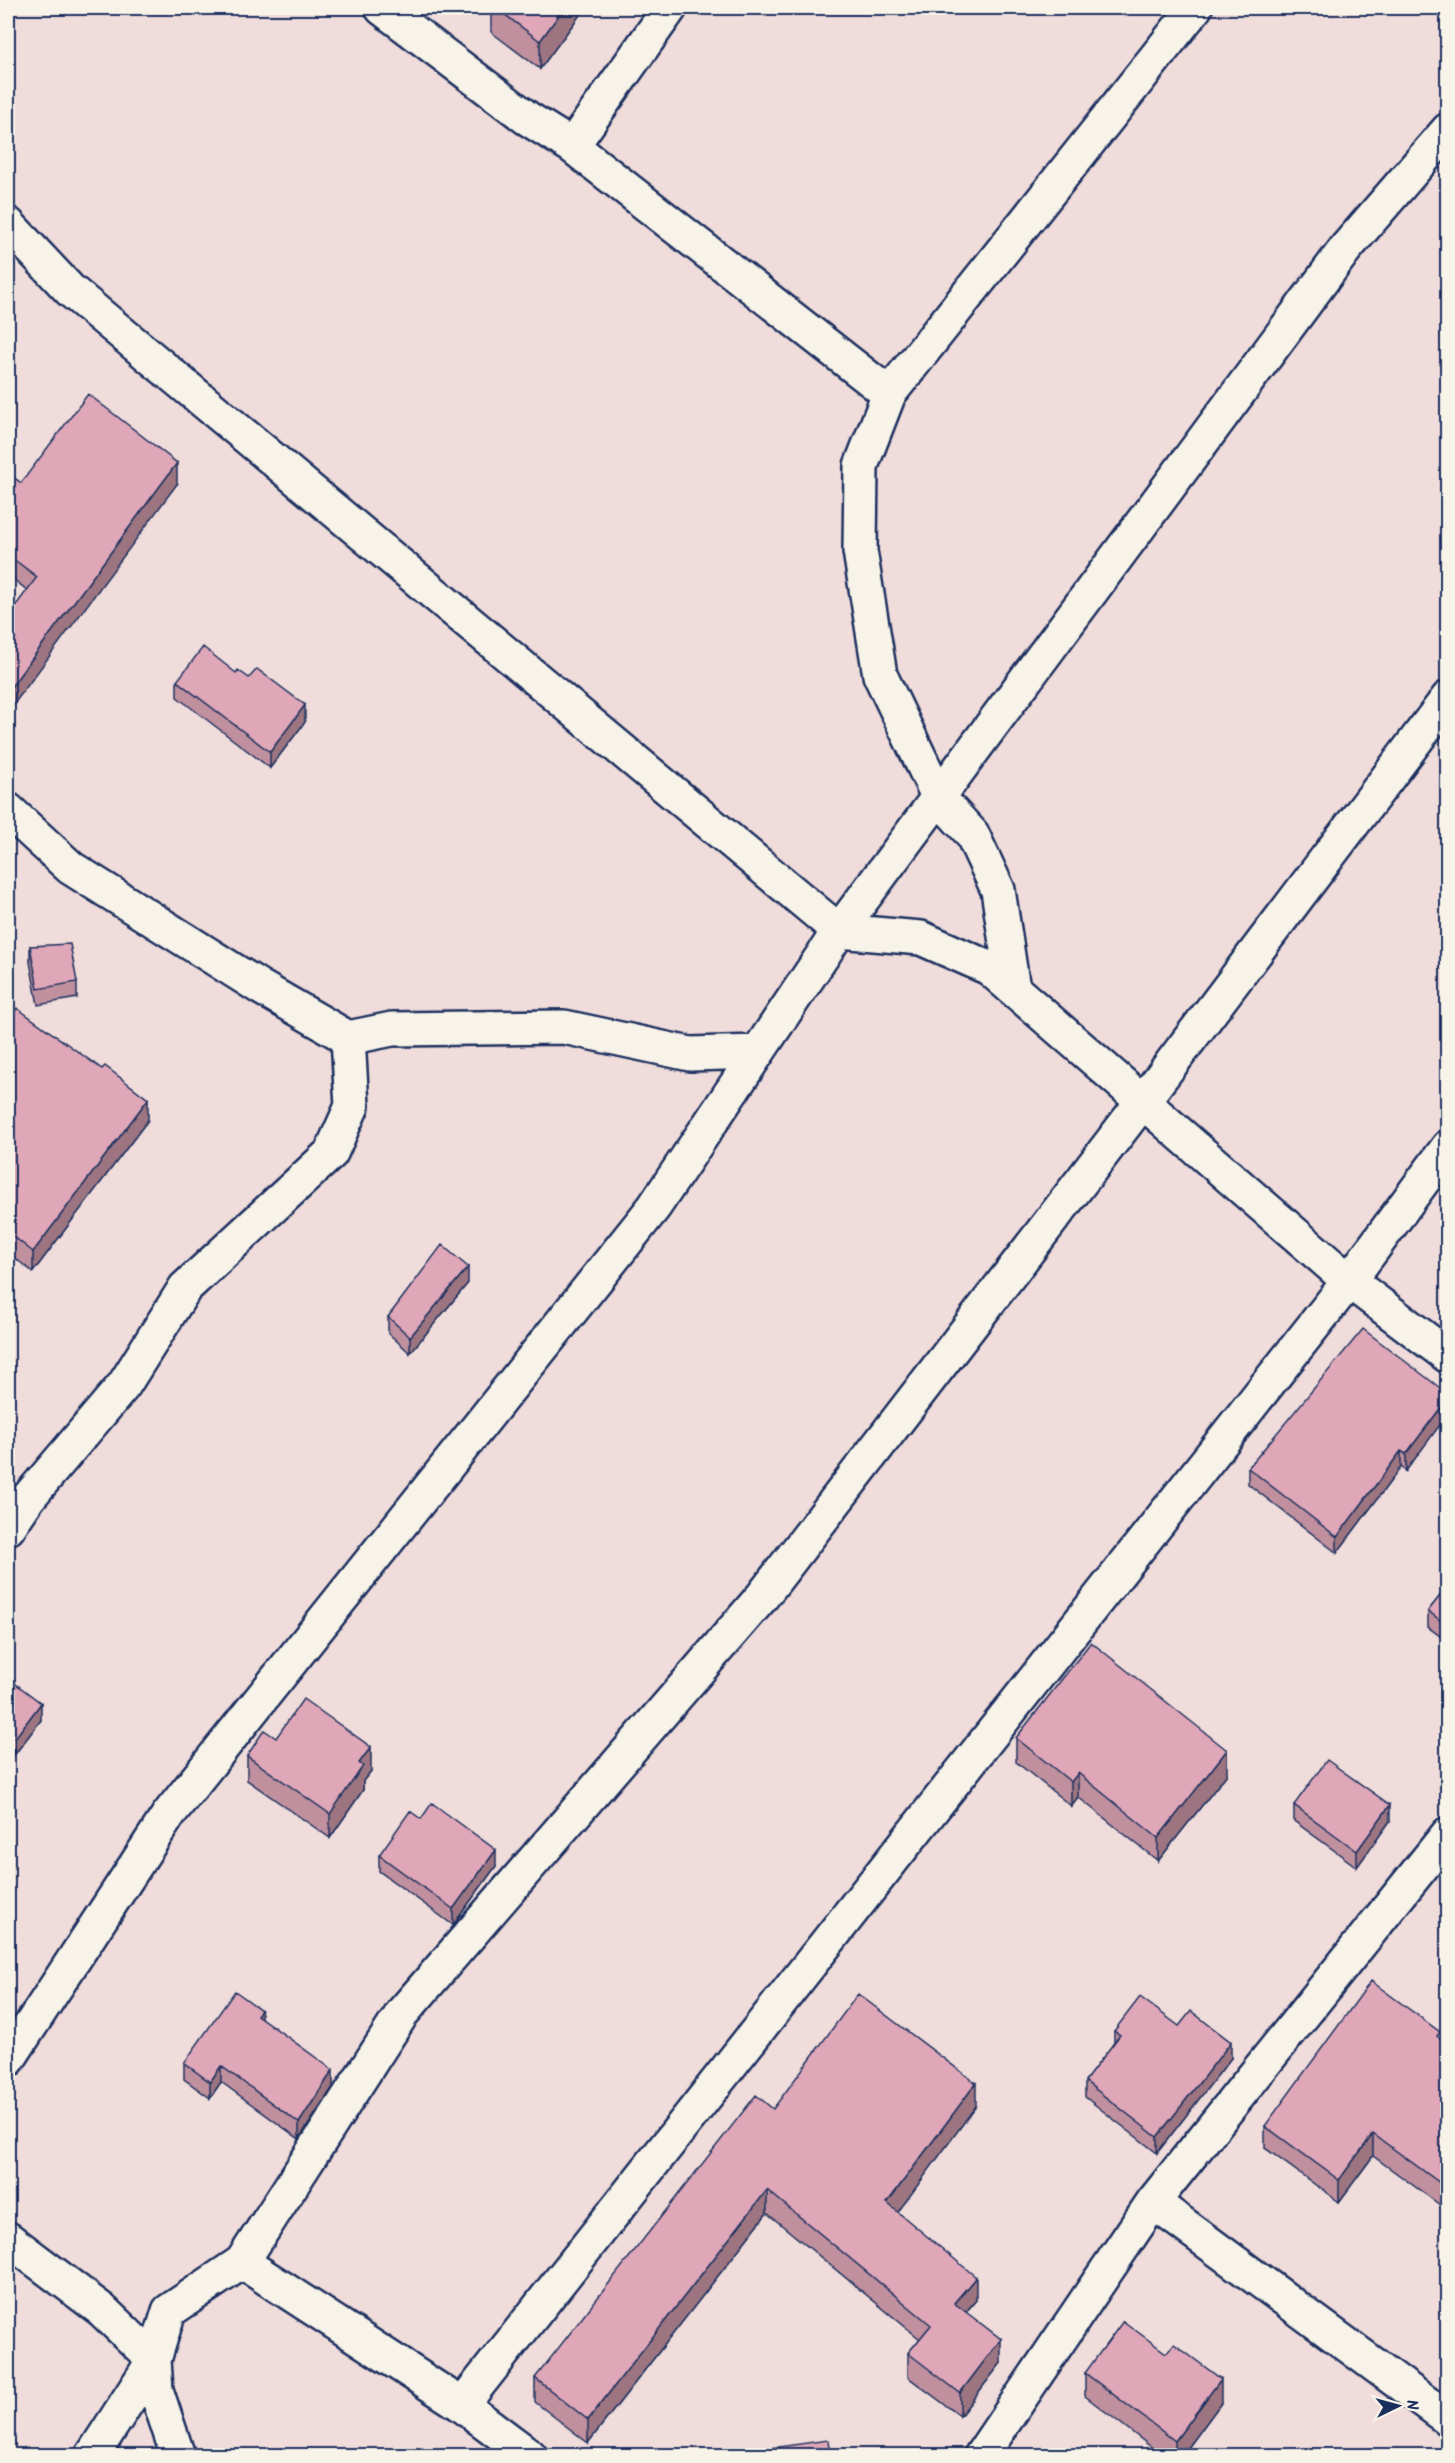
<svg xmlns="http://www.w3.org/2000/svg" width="1455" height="2463" font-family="Kalam,sans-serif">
	<rect width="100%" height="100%" fill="#f0dcda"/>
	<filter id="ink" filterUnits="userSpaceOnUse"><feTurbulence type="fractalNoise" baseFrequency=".0167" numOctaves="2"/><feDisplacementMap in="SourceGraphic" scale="12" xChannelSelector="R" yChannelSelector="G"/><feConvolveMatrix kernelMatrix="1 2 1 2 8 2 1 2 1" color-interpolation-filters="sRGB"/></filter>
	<g filter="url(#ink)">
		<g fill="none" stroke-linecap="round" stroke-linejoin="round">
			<defs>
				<path id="minor" d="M 382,8 L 527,118 L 572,146 L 889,394
					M 572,146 L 670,8
					M 8,224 L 70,290 L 839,931 L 921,938 L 989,968 L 1349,1281 L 1448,1356
					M 8,810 L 71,868 L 260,987 L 348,1038 L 392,1029 L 564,1027 L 690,1054 L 758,1052 L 839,931 L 1346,248 L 1448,130
					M 1013,989 L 998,890 L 972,834 L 939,798 L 880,675 L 860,551 L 861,466 L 889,394 L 1195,8
					M 8,1528 L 29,1497 L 124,1385 L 185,1288 L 331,1153 L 352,1106 L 348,1038
					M 8,2060 L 169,1814 L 654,1207 L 758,1052
					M 1153,2202 L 1448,2419
					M 8,2239 L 102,2310 L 154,2360 L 156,2390 L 178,2456
					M 242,2262 L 462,2405 L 530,2456
					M 462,2405 L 1349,1281 L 1448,1147
					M 92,2456 L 154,2360 L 169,2311 L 242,2262 L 403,2012 L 761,1598 L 1143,1101 L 1448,698
					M 981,2456 L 1153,2202 L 1448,1834"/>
			</defs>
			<use href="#minor" stroke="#1b2f5e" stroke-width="38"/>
			<use href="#minor" stroke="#f7f3e8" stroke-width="33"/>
		</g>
		<path fill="#c0909e" stroke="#1b2f5e" stroke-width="1.5" d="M 491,8 L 585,8 L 540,69 L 491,32 Z
			M 8,473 L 21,483 L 177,484 L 27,590 L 8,575 Z
			M 236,673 L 305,722 L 270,768 L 177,697 L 177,681 Z
			M 30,946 L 77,982 L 77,998 L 38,1005 L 30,962 Z
			M 8,1021 L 148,1120 L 33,1272 L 8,1253 Z
			M 468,1283 L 410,1353 L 388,1333 L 388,1317 Z
			M 1448,1394 L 1406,1471 L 1401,1467 L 1337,1553 L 1248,1484 L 1248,1468 Z
			M 1448,1586 L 1448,1642 L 1428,1627 L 1428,1611 Z
			M 8,1678 L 41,1720 L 15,1754 L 8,1748 Z
			M 276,1738 L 371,1771 L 363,1781 L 363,1790 L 330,1838 L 247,1780 L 247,1756 Z
			M 1016,1738 L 1227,1774 L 1158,1861 L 1078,1797 L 1071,1806 L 1016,1762 Z
			M 1294,1805 L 1390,1821 L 1357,1867 L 1294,1821 Z
			M 421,1819 L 496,1866 L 453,1925 L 379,1871 L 379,1855 Z
			M 261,2018 L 333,2087 L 299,2139 L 221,2082 L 210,2098 L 184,2079 L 184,2063 Z
			M 1114,2031 L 1231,2058 L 1157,2153 L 1085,2097 L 1085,2081 L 1114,2043 Z
			M 1440,2038 L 1448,2044 L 1447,2210 L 1373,2156 L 1339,2202 L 1265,2148 L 1265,2126 Z
			M 976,2106 L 897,2212 L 976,2300 L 966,2312 L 1001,2363 L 960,2416 L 908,2377 L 908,2353 L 920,2339 L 767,2213 L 588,2443 L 535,2402 L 535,2378 L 773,2109 Z
			M 1085,2373 L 1221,2403 L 1182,2456 L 1163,2456 L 1085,2396 Z"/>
		<path fill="#9c7581" stroke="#1b2f5e" stroke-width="1.5" d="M 564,8 L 585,8 L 540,69 L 540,41 Z
			M 177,463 L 177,484 L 8,712 L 8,691 Z
			M 305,705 L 305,722 L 270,768 L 270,752 Z
			M 148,1099 L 148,1120 L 33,1272 L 33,1252 Z
			M 468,1267 L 468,1283 L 410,1353 L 410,1337 Z
			M 1448,1398 L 1448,1414 L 1406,1471 L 1406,1454 Z
			M 1401,1451 L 1401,1467 L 1337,1553 L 1337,1537 Z
			M 41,1703 L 41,1720 L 15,1754 L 15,1738 Z
			M 371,1747 L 371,1771 L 363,1781 L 363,1790 L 330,1838 L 330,1814 L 359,1763 Z
			M 1227,1750 L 1227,1774 L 1158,1861 L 1158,1838 Z
			M 1078,1773 L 1078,1797 L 1071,1806 L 1071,1782 Z
			M 1390,1805 L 1390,1821 L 1357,1867 L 1357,1851 Z
			M 496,1850 L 496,1866 L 453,1925 L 453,1909 Z
			M 261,2010 L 261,2026 L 257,2015 Z
			M 1231,2042 L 1231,2058 L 1157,2153 L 1157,2137 Z
			M 221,2066 L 221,2082 L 210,2098 L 210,2082 Z
			M 333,2070 L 333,2087 L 299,2139 L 299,2123 Z
			M 976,2083 L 976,2106 L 887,2227 L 887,2203 Z
			M 1373,2134 L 1373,2156 L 1339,2202 L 1339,2180 Z
			M 1448,2187 L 1448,2209 L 1447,2210 L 1447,2188 Z
			M 767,2190 L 767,2213 L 588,2443 L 588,2420 Z
			M 976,2277 L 976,2300 L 954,2326 L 954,2303 Z
			M 1001,2339 L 1001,2363 L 960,2416 L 960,2393 Z
			M 1221,2379 L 1221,2403 L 1182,2456 L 1175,2456 L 1175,2441 Z"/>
		<path fill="#dfa7b8" stroke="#1b2f5e" stroke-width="1.5" d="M 496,8 L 564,8 L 540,41 Z
			M 88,394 L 177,463 L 8,691 L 8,616 L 37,577 L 8,555 L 8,473 L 21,483 Z
			M 203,647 L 236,673 L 238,670 L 249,678 L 257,669 L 305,705 L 270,752 L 177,681 Z
			M 70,944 L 77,982 L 38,989 L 30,946 Z
			M 17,1008 L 102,1069 L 105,1066 L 148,1099 L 33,1252 L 8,1232 L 8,1206 L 12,1200 L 8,1197 L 8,1102 L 13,1095 L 8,1091 L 8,1021 Z
			M 442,1245 L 468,1267 L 410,1337 L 388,1317 Z
			M 1363,1329 L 1448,1394 L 1448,1398 L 1406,1454 L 1401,1451 L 1337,1537 L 1248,1468 Z
			M 1448,1586 L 1448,1626 L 1428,1611 Z
			M 1091,1642 L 1227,1750 L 1158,1838 L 1078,1773 L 1071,1782 L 1016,1738 Z
			M 8,1678 L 41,1703 L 15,1738 L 8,1732 Z
			M 303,1699 L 371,1747 L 359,1763 L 363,1766 L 330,1814 L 247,1756 L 264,1730 L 276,1738 Z
			M 1327,1760 L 1390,1805 L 1357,1851 L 1294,1805 Z
			M 432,1803 L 496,1850 L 453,1909 L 379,1855 L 410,1811 L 421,1819 Z
			M 1371,1981 L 1440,2032 L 1437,2036 L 1448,2044 L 1448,2187 L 1447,2188 L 1373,2134 L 1339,2180 L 1265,2126 Z
			M 235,1991 L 261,2010 L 257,2015 L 333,2070 L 299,2123 L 221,2066 L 210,2082 L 184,2063 Z
			M 858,1994 L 976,2083 L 887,2203 L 976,2277 L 954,2303 L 1001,2339 L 960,2393 L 908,2353 L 931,2325 L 767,2190 L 588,2420 L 535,2378 L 756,2095 L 773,2109 Z
			M 1140,1997 L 1179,2026 L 1191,2011 L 1231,2042 L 1157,2137 L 1085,2081 L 1120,2035 L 1114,2031 Z
			M 1123,2321 L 1166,2353 L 1174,2344 L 1221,2379 L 1175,2441 L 1085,2373 Z
			M 828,2440 L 830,2456 L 736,2456 L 736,2453 Z
			M 1171,2449 L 1180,2456 L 1166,2456 Z"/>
	</g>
	<rect width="1455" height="2463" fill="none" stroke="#f7f3e8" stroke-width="30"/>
	<rect x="15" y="15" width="1425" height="2433" fill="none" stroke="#1b2f5e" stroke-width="2" filter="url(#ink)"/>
	<g transform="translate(1398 2406) rotate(85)" stroke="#f7f3e8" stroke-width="4.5" paint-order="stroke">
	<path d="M0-4.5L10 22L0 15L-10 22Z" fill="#1b2f5e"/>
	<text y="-9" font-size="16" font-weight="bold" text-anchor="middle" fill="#1b2f5e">N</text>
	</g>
</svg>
